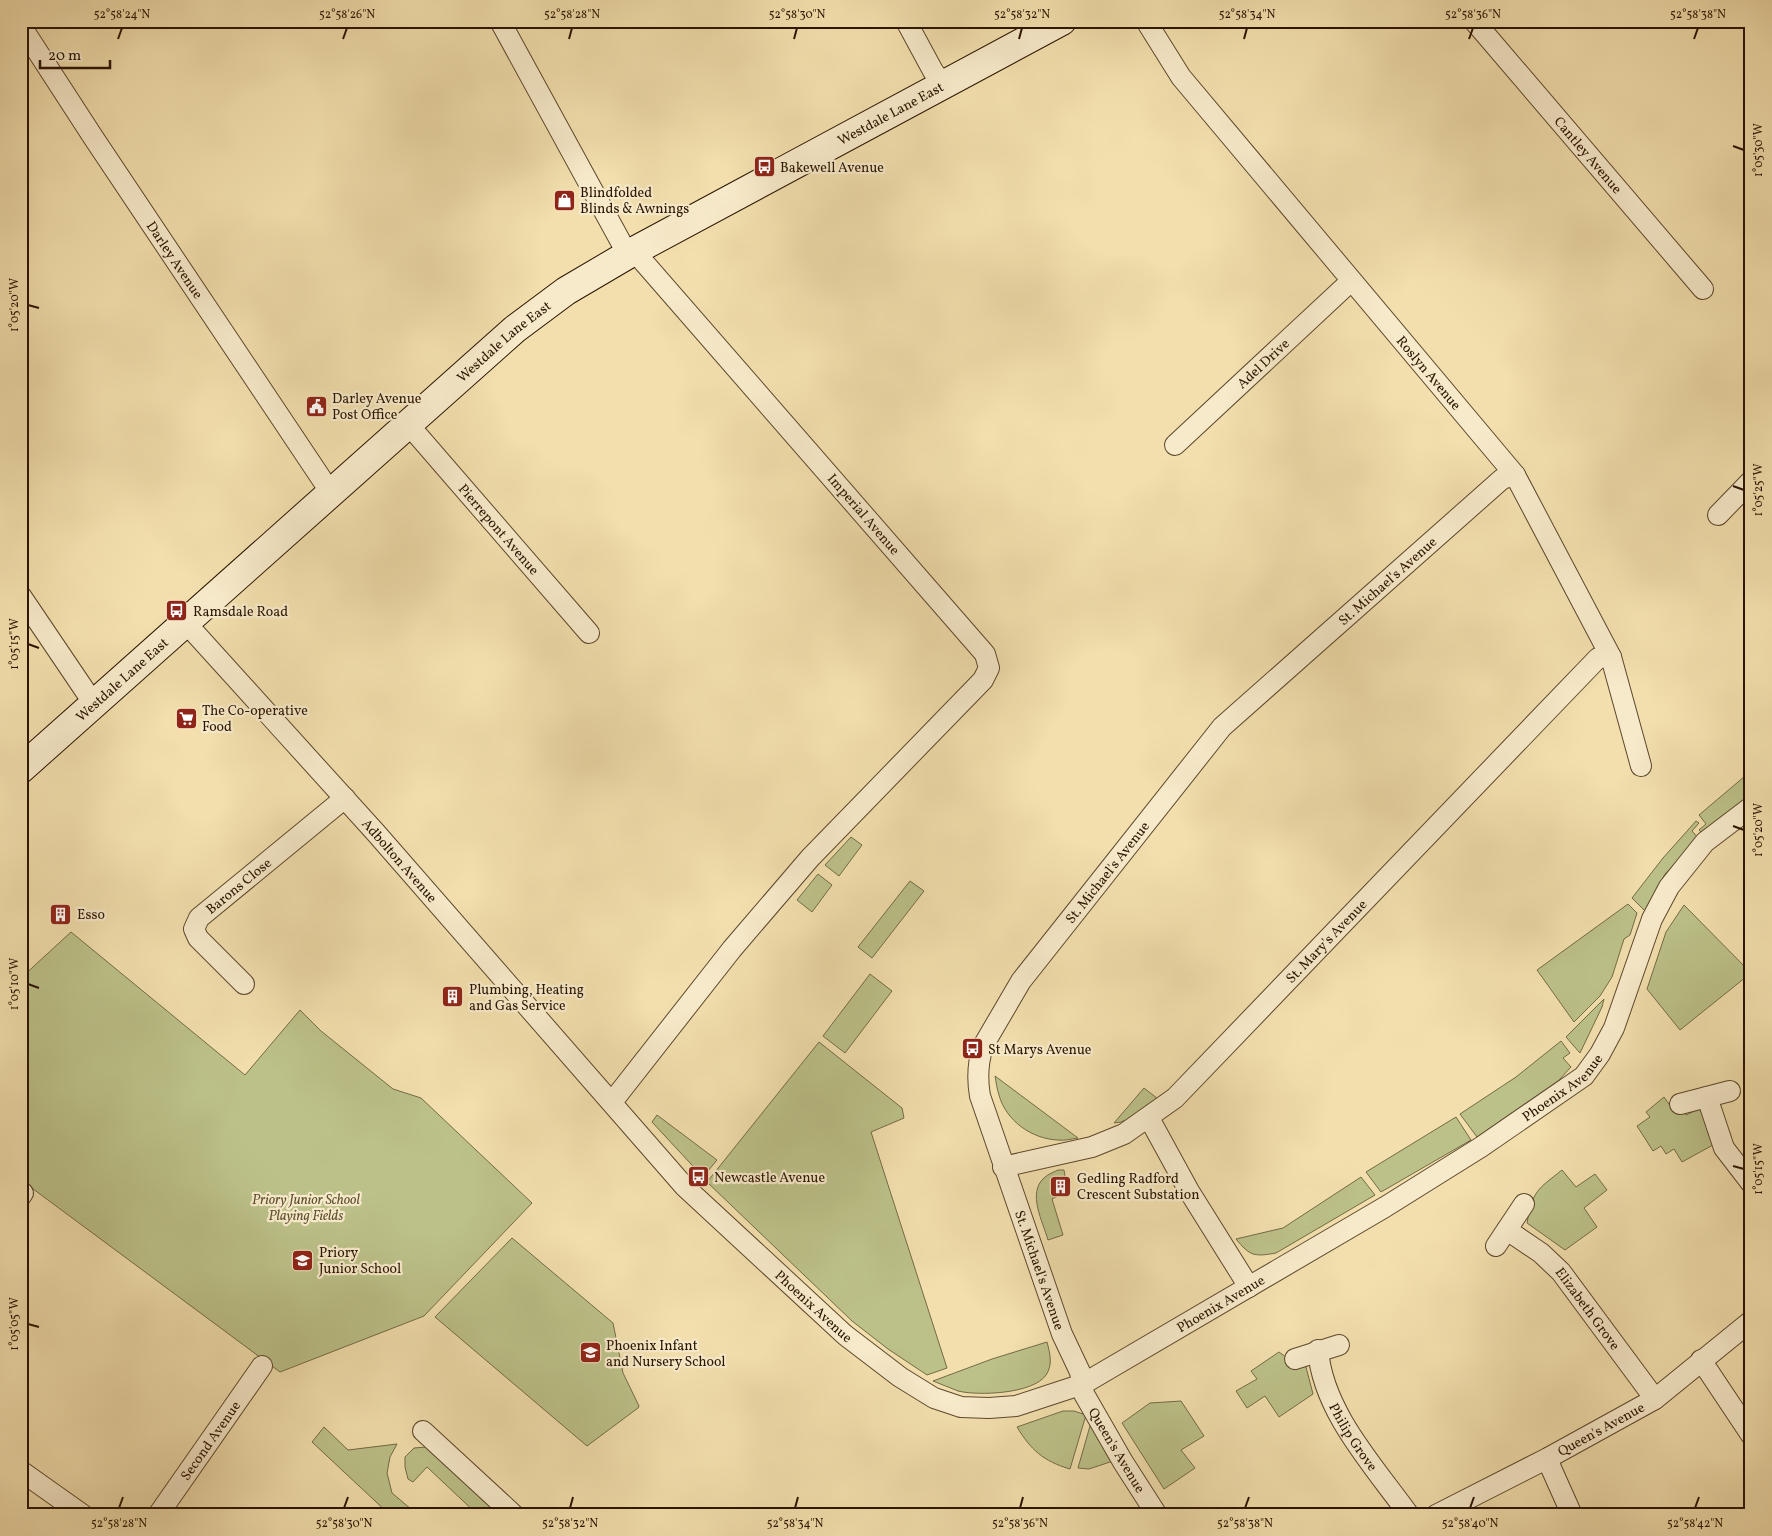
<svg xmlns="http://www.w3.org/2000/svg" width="1772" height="1536" font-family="Vollkorn,serif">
	<rect width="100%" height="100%" fill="#f2dfad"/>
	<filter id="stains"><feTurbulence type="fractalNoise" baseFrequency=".004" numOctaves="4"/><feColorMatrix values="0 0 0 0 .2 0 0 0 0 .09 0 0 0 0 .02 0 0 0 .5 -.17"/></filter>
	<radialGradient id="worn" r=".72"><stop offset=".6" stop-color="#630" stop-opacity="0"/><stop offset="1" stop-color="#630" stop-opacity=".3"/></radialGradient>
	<path fill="#bcc189" stroke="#746a45" d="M 1751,771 L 1751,794 L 1704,835 L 1699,830 L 1706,824 L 1699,815 Z
		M 1696,821 L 1699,823 L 1692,831 L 1699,839 L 1665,874 L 1645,911 L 1632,898 L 1663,858 Z
		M 851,837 L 862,845 L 839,876 L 825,865 Z
		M 818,874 L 832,885 L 812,912 L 797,900 Z
		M 910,881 L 924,891 L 872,958 L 858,947 Z
		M 1628,904 L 1637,913 L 1630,935 L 1624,939 L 1612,977 L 1600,996 L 1574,1022 L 1537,970 Z
		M 1684,905 L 1751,973 L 1680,1030 L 1647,989 L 1666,932 Z
		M 71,932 L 245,1075 L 300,1010 L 321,1031 L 393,1089 L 421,1098 L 532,1203 L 424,1316 L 280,1372 L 21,1180 L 21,978 Z
		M 870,974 L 892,991 L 845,1053 L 823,1036 Z
		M 1604,999 L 1602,1007 L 1580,1053 L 1566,1037 Z
		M 1561,1041 L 1570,1053 L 1563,1058 L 1571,1067 L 1558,1081 L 1477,1137 L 1460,1114 L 1516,1077 Z
		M 819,1042 L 902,1108 L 904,1118 L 871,1132 L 947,1368 L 927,1375 L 888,1349 L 852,1321 L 707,1182 Z
		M 995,1076 L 1078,1138 C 1071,1139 1064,1141 1058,1140 C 1032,1139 1006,1121 999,1095 C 997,1089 996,1082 995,1076 Z
		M 1144,1088 L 1158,1099 C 1145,1109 1131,1122 1114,1123 Z
		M 1664,1097 L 1671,1107 L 1684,1109 L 1686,1115 L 1703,1107 L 1713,1145 L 1682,1162 L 1674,1149 L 1666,1154 L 1661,1146 L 1653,1151 L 1637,1126 L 1650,1117 L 1646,1112 Z
		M 657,1115 L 717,1160 L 703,1177 L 652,1122 Z
		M 1456,1117 L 1471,1140 L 1381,1192 L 1366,1172 Z
		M 1058,1170 L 1064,1170 L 1065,1176 L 1053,1180 L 1058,1196 L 1052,1199 L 1063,1235 L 1048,1240 C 1043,1222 1027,1193 1044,1178 C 1048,1174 1054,1172 1058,1170 Z
		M 1562,1170 L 1576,1187 L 1595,1174 L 1607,1190 L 1584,1208 L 1597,1227 L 1565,1250 L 1527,1223 C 1533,1190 1537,1190 1562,1170 Z
		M 1361,1177 L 1375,1195 L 1276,1253 C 1254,1257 1250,1256 1236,1239 L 1283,1228 Z
		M 512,1238 L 613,1323 L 623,1373 L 639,1406 L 638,1408 L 587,1446 L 435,1317 Z
		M 1047,1342 C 1050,1353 1053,1365 1046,1375 C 1033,1394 978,1396 958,1391 C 950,1388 941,1384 933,1381 L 992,1359 Z
		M 1279,1352 L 1293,1362 L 1306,1367 L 1313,1394 L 1279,1417 L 1265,1396 L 1247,1408 L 1236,1391 L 1257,1379 L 1251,1371 Z
		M 1181,1401 L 1204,1436 L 1181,1450 L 1195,1468 L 1164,1489 L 1122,1423 L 1150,1403 Z
		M 1063,1411 L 1074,1411 L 1086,1415 L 1070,1469 C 1043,1461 1031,1450 1017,1427 Z
		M 1092,1419 L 1116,1460 L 1089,1469 L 1078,1468 Z
		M 324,1427 L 348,1450 L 397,1444 L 390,1457 L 387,1473 L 392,1493 L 418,1515 L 390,1515 L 312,1442 Z
		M 426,1447 L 430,1449 L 501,1515 L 478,1515 L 427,1467 L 413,1482 L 408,1479 L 405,1467 L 405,1457 L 414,1448 Z"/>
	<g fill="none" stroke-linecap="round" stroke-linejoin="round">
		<defs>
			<g id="street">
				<path d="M 500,21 L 628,255"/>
				<path d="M 906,21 L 933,71 L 944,86"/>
				<path id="s1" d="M 1146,21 L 1181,77 L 1515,475 L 1611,657 L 1641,766"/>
				<path id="s2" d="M 1474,21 L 1703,289"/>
				<path id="s3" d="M 21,26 L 93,137 L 331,493"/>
				<path id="s4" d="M 408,424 L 589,633"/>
				<path id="s5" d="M 1175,445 L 1351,281"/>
				<path d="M 1718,515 L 1751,481"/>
				<path d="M 21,596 L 94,704"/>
				<path id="s6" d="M 185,622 L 376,833 L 685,1187 L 845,1335 L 900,1377 L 934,1398 L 961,1407 L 989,1408 L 1016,1406 L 1083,1384 L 1385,1207 L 1481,1147 L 1584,1076 L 1600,1054 L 1614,1028 L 1652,919 L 1669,887 L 1705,842 L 1751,807"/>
				<path id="s7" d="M 244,984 L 198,938 L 194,929 L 199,918 L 345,798"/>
				<path d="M 1707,1097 L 1724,1148 L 1751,1183"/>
				<path d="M 612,1102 L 732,949 L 810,858 L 983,680 L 989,668 L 985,654 L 634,251"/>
				<path d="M 1680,1104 L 1730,1091"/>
				<path d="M 1149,1118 L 1189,1191 L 1249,1287"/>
				<path id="s8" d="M 1003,1167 L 1092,1147 L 1124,1134 L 1175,1098 L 1598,658 L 1611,657"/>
				<path d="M 21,1196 L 23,1193"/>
				<path id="s9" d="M 1507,1230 L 1541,1253 L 1561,1272 L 1655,1399"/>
				<path d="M 1496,1246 L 1524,1204"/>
				<path id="s10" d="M 1318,1350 C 1323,1412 1374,1466 1409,1515"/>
				<path d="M 1295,1359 L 1339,1345"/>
				<path d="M 1701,1360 L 1751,1435"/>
				<path d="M 423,1431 L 514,1515"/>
				<path d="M 1548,1458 L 1551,1468 L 1572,1515"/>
				<path d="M 21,1471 L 83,1515"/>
				<path id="s11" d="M 158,1515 L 262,1366"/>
				<path id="s12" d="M 1157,1515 L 1123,1462 L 1084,1394 L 1080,1372 L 1062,1334 L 980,1096 C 977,1079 978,1062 983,1046 L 1021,981 L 1222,727 L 1502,479 L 1515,475"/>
				<path id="s13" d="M 1436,1515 L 1548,1458 L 1655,1399 L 1751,1321"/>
			</g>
			<g id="secondary">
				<path id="s14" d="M 21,769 L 515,329 L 566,291 L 634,251 L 1062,21"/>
			</g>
		</defs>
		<use href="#street" stroke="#5d472c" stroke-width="22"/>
		<use href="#secondary" stroke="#2b1401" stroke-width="30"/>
		<use href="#street" stroke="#f7eaca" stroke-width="20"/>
		<use href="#secondary" stroke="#f7eaca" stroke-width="28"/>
	</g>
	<path fill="none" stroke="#2b1401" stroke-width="2" d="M 118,39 L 122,28M 343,39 L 347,28M 569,39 L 572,28M 794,39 L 797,28M 1019,39 L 1022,28M 1244,39 L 1247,28M 1469,39 L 1473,28M 1694,39 L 1698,28M 1733,146 L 1744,150M 28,305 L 39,308M 1733,486 L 1744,490M 28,644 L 39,648M 1733,826 L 1744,830M 28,984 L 39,988M 1733,1166 L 1744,1169M 28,1324 L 39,1327M 119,1508 L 123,1497M 344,1508 L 348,1497M 570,1508 L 573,1497M 795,1508 L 798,1497M 1020,1508 L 1023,1497M 1245,1508 L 1249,1497M 1470,1508 L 1474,1497M 1695,1508 L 1699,1497"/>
	<defs>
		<symbol id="bus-square" viewBox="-11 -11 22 22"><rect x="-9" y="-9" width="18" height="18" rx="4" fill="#8f2418" stroke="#f7eaca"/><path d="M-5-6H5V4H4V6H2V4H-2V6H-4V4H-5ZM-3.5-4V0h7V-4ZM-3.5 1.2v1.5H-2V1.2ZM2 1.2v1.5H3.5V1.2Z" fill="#fff"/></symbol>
		<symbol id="shop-square" viewBox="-11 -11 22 22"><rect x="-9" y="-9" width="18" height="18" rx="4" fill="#8f2418" stroke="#f7eaca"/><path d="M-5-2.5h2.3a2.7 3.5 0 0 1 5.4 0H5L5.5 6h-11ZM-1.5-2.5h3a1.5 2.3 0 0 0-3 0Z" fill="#fff"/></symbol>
		<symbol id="civic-square" viewBox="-11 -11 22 22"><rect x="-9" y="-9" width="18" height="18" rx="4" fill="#8f2418" stroke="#f7eaca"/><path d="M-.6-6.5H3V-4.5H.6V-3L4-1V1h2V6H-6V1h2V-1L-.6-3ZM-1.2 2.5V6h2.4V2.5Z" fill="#fff"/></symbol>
		<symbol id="supermarket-square" viewBox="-11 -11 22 22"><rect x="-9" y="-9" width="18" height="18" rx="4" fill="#8f2418" stroke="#f7eaca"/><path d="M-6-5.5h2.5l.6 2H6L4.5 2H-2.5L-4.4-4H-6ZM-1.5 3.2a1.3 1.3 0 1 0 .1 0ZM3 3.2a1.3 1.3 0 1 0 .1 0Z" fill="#fff"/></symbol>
		<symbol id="building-square" viewBox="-11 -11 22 22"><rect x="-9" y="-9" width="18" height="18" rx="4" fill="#8f2418" stroke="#f7eaca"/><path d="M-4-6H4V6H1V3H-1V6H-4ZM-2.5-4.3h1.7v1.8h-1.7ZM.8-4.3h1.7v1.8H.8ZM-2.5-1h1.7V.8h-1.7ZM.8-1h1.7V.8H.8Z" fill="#fff"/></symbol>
		<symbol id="school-square" viewBox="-11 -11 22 22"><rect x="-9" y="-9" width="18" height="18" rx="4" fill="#8f2418" stroke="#f7eaca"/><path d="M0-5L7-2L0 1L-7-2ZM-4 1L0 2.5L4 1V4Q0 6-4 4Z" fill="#fff"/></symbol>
	</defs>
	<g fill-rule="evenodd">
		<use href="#bus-square" x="752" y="154" width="25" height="25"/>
		<use href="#shop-square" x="552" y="188" width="25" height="25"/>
		<use href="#civic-square" x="304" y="394" width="25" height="25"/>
		<use href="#bus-square" x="164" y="598" width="25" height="25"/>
		<use href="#supermarket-square" x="174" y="706" width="25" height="25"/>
		<use href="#building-square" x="48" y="902" width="25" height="25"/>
		<use href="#building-square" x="440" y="984" width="25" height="25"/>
		<use href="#bus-square" x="960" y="1036" width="25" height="25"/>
		<use href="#bus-square" x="686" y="1164" width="25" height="25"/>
		<use href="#building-square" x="1048" y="1174" width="25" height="25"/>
		<use href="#school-square" x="290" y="1248" width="25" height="25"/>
		<use href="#school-square" x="578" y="1340" width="25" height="25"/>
	</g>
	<g text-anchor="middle" stroke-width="4.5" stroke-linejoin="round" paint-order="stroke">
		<g font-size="14" fill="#2b1401" stroke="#f7eaca">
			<text dy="5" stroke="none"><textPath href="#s14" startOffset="1095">Westdale Lane East</textPath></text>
			<text dy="5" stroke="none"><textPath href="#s2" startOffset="176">Cantley Avenue</textPath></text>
			<text dy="5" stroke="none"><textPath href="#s3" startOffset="280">Darley Avenue</textPath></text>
			<text dy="5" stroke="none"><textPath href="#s14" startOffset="645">Westdale Lane East</textPath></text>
			<text dy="5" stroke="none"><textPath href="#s5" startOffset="120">Adel Drive</textPath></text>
			<text dy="5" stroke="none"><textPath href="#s1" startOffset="452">Roslyn Avenue</textPath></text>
			<text transform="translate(864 514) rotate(49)" y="5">Imperial Avenue</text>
			<text dy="5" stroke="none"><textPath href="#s4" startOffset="139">Pierrepont Avenue</textPath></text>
			<text dy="5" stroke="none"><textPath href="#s12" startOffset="1128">St. Michael's Avenue</textPath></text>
			<text dy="5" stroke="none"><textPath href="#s14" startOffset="135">Westdale Lane East</textPath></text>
			<text dy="5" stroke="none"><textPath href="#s6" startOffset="321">Adbolton Avenue</textPath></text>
			<text dy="5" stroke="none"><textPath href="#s12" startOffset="722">St. Michael's Avenue</textPath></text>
			<text dy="5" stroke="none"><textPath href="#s7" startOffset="138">Barons Close</textPath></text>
			<text dy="5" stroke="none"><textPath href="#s8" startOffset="406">St. Mary's Avenue</textPath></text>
			<text dy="5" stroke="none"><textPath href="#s6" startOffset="1800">Phoenix Avenue</textPath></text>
			<text transform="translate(1040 1270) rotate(71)" y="5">St. Michael's Avenue</text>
			<text dy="5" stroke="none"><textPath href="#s6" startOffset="1395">Phoenix Avenue</textPath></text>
			<text dy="5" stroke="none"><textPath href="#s6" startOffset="930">Phoenix Avenue</textPath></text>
			<text dy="5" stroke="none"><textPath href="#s9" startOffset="114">Elizabeth Grove</textPath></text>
			<text dy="5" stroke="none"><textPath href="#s13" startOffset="186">Queen's Avenue</textPath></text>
			<text dy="5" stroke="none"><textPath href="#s10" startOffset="95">Philip Grove</textPath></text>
			<text dy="5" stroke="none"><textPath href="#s11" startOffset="91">Second Avenue</textPath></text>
			<text transform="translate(1117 1450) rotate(59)" y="5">Queen's Avenue</text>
		</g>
		<g font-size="14" fill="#2b1401" stroke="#f7eaca" text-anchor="start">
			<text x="780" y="172">Bakewell Avenue</text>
			<text x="580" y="197">Blindfolded<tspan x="580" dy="16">Blinds &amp; Awnings</tspan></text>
			<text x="332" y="403">Darley Avenue<tspan x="332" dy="16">Post Office</tspan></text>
			<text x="193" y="616">Ramsdale Road</text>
			<text x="202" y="715">The Co-operative<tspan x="202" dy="16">Food</tspan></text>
			<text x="77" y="919">Esso</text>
			<text x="469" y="994">Plumbing, Heating<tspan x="469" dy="16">and Gas Service</tspan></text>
			<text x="988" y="1054">St Marys Avenue</text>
			<text x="714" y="1182">Newcastle Avenue</text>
			<text x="1077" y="1183">Gedling Radford<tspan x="1077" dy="16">Crescent Substation</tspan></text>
			<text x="319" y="1257">Priory<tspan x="319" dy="16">Junior School</tspan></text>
			<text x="606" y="1350">Phoenix Infant<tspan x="606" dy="16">and Nursery School</tspan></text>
		</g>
		<g font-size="14" font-style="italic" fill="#5e5131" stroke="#f7eaca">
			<text x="306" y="1204">Priory Junior School<tspan x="306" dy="16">Playing Fields</tspan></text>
		</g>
	</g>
	<rect width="1772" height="1536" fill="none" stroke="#f2dfad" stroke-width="55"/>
	<path d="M40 60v8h70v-8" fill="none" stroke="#2b1401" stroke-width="2.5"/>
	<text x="48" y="60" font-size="15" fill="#2b1401" stroke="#f7eaca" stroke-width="4" paint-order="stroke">20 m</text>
	<rect x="28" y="28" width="1716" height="1480" fill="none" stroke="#2b1401" stroke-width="2"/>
	<g font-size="12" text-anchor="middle" fill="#2b1401">
		<text x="122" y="18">52°58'24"N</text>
		<text x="347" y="18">52°58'26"N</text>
		<text x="572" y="18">52°58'28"N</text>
		<text x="797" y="18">52°58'30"N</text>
		<text x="1022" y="18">52°58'32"N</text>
		<text x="1247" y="18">52°58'34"N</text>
		<text x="1473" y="18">52°58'36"N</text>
		<text x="1698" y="18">52°58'38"N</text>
		<text transform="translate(1758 150) rotate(-90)" y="4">1°05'30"W</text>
		<text transform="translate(14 305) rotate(-90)" y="4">1°05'20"W</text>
		<text transform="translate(1758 490) rotate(-90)" y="4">1°05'25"W</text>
		<text transform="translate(14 644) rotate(-90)" y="4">1°05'15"W</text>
		<text transform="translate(1758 830) rotate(-90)" y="4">1°05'20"W</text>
		<text transform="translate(14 984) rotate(-90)" y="4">1°05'10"W</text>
		<text transform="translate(1758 1169) rotate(-90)" y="4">1°05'15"W</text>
		<text transform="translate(14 1324) rotate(-90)" y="4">1°05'05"W</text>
		<text x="119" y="1527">52°58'28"N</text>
		<text x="344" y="1527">52°58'30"N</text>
		<text x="570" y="1527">52°58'32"N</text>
		<text x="795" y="1527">52°58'34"N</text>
		<text x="1020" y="1527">52°58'36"N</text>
		<text x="1245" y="1527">52°58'38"N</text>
		<text x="1470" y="1527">52°58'40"N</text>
		<text x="1695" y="1527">52°58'42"N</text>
	</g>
	<rect width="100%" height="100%" filter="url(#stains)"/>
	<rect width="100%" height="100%" fill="url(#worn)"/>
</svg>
